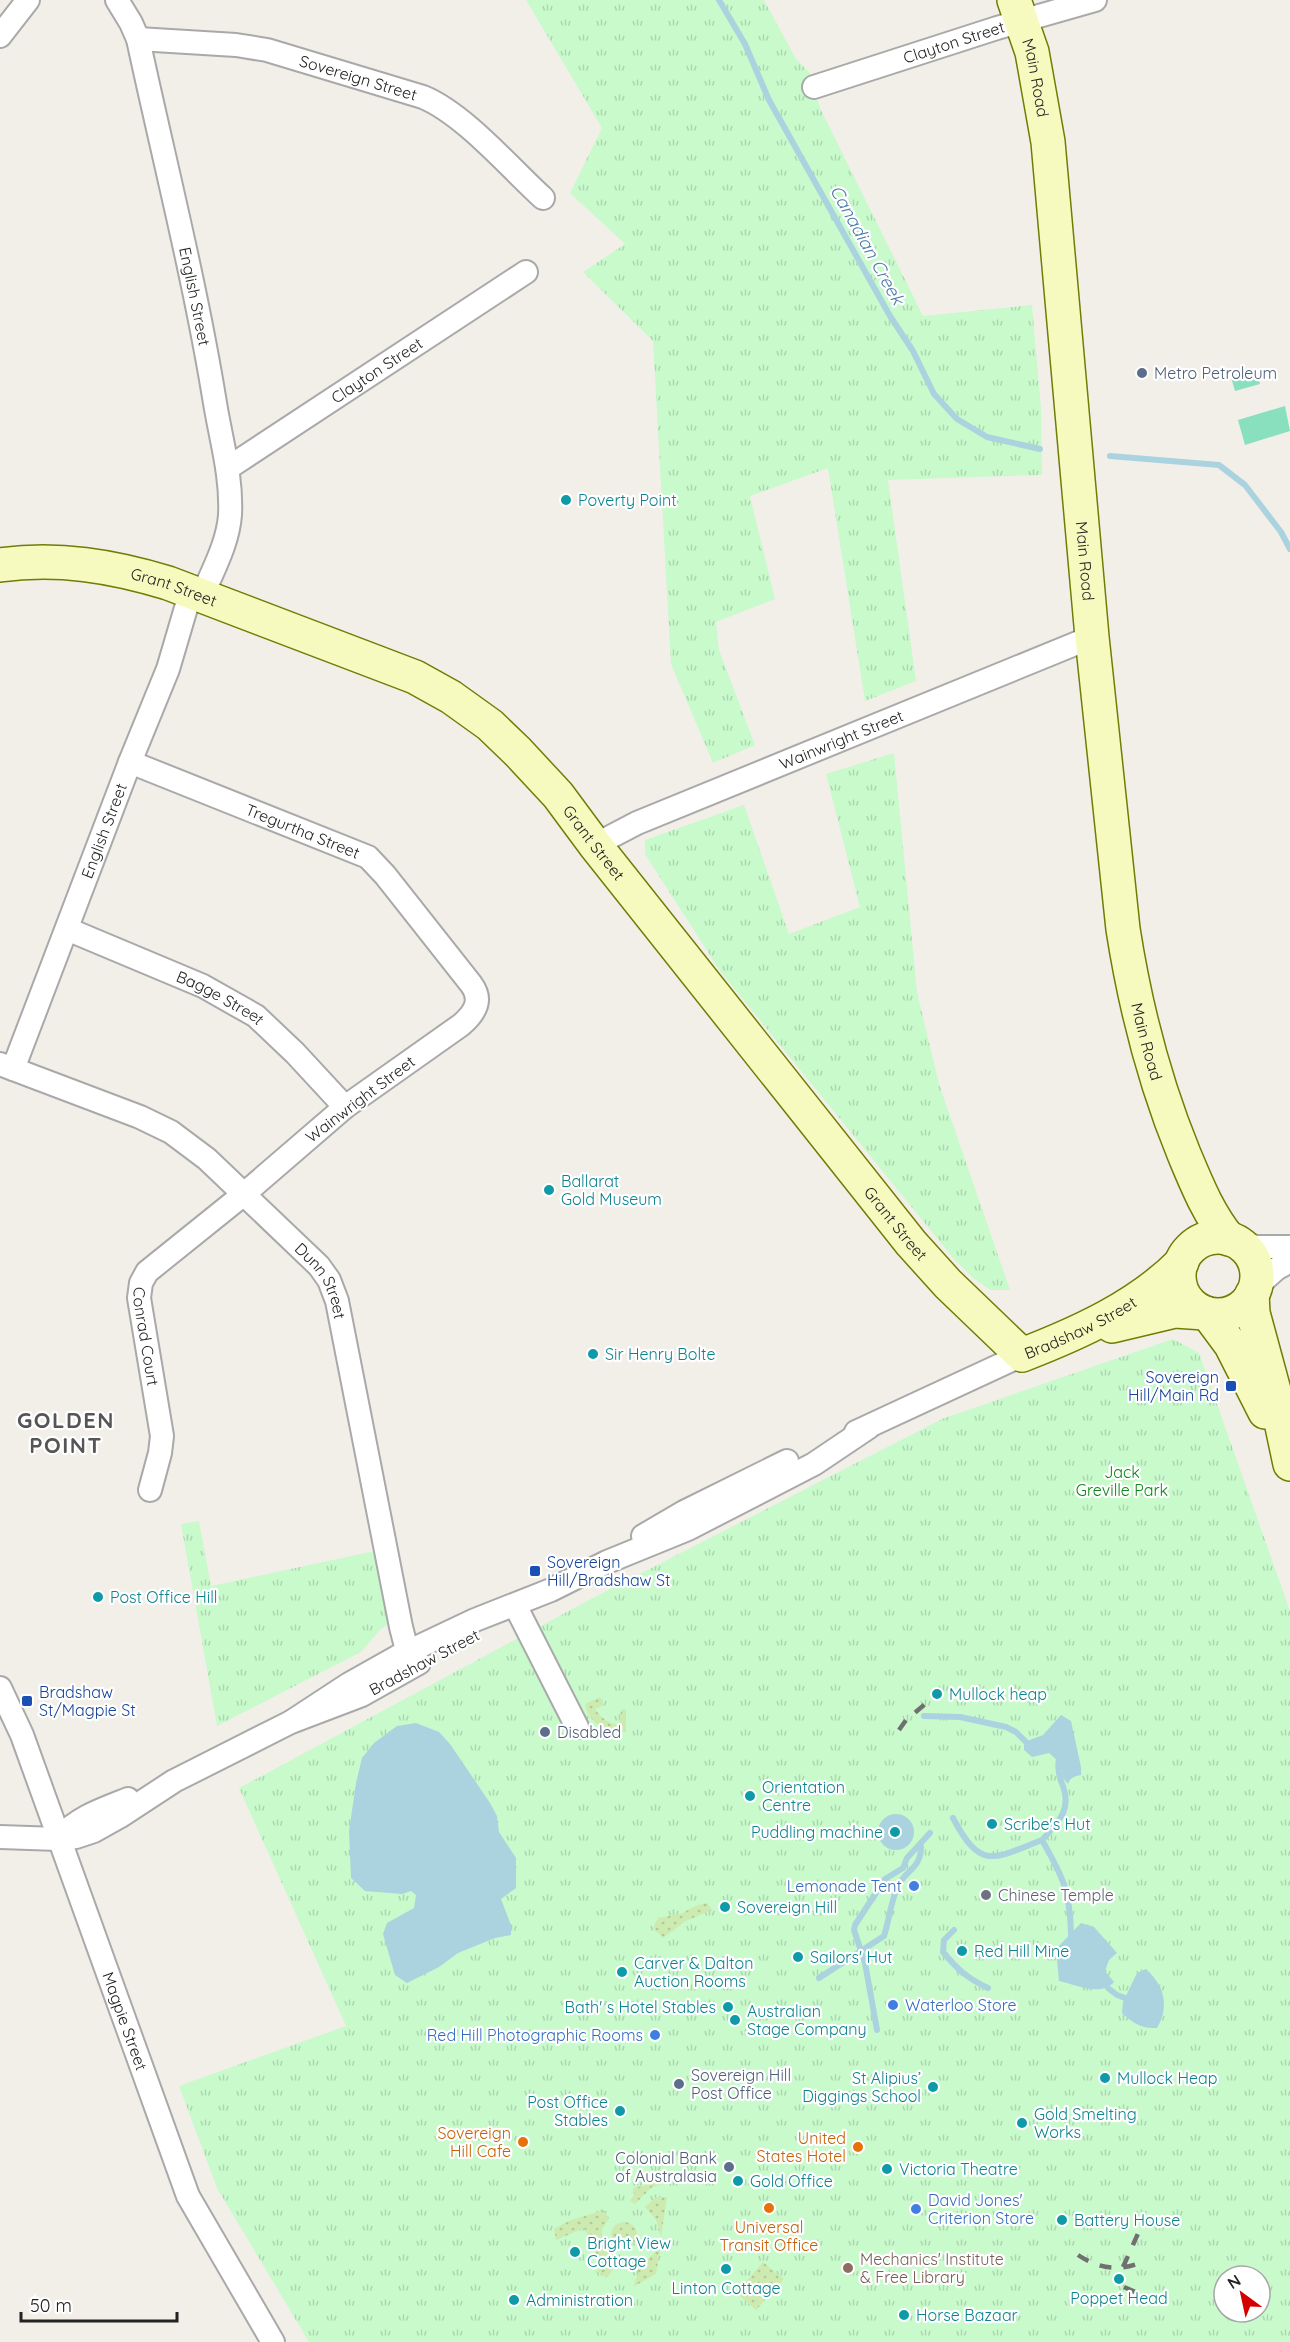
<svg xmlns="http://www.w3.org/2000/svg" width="1290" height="2342" font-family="Quicksand,sans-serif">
	<defs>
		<pattern id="park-tufts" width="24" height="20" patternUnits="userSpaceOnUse" patternTransform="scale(1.5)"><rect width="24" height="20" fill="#c8facc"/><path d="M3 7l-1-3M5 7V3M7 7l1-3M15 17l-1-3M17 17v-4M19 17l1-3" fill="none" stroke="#acd6af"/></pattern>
		<pattern id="garden-dots" width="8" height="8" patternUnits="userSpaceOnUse" patternTransform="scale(1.5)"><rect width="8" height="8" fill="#cdebb0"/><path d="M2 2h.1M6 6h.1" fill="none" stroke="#b0c997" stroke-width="1.8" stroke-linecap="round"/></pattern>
	</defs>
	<rect width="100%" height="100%" fill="#f2efe9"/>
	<path fill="url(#park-tufts)" fill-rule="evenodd" d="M 526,0 L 764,0 L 796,59 L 810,73 L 820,108 L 923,316 L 1032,305 L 1041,409 L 1042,475 L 888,480 L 916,681 L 865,701 L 828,468 L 750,496 L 775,599 L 716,622 L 719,650 L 755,745 L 713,763 L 671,664 L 653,341 L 583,272 L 625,244 L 570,193 L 602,128 Z
		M 894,753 L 917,992 L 939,1084 L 1010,1290 L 990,1290 L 972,1277 L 953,1258 L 720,971 L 645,854 L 645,840 L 744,805 L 789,934 L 860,907 L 826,774 Z
		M 1173,1339 L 1199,1353 L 1290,1611 L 1290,2342 L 309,2342 L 217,2188 L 179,2086 L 346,2026 L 239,1788 L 589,1600 L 942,1419 ZM 1224,2276 L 1260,2276 L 1260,2312 L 1224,2312 Z
		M 199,1521 L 211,1586 L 375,1551 L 389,1623 L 380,1630 L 361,1652 L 217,1726 L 181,1524 Z"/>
	<path fill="url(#garden-dots)" d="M 600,1697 L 604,1705 L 595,1709 C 601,1718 608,1723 619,1725 L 621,1710 L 626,1709 L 626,1732 C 607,1732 588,1724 585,1704 Z
		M 707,1903 L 712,1910 L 686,1921 L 663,1938 L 653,1928 L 658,1918 L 680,1914 L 698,1905 Z
		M 673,2179 L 672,2182 L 652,2187 L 635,2204 L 630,2201 L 634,2195 L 633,2188 Z
		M 656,2197 L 667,2197 L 661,2237 L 656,2220 L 645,2207 Z
		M 603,2210 L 609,2218 L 602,2230 L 602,2240 L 592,2244 L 584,2228 L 556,2240 L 554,2229 L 569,2221 Z
		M611 2235a13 13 0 1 1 26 0a13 13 0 1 1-26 0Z
		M 658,2244 L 661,2244 L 656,2274 L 633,2287 L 638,2274 L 637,2267 L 653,2255 Z
		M 604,2245 L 611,2253 L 619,2257 C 617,2262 611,2275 606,2278 L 601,2273 L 594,2272 L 602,2268 L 594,2249 Z
		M 763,2262 L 784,2279 L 756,2310 L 736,2293 Z"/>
	<path fill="#88e0be" d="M 1256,370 L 1260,384 L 1235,391 L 1231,377 Z
		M 1285,406 L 1290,431 L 1245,445 L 1238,420 Z"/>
	<path fill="#aad3df" d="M 1061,1715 L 1071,1721 L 1081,1767 L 1081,1775 C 1074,1776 1070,1778 1068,1784 L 1063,1778 L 1060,1763 L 1049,1753 L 1032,1757 L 1024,1750 L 1024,1745 L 1027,1741 L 1043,1735 Z
		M 416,1723 L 439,1732 L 450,1744 L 490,1803 L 497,1816 L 499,1832 L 516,1858 L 516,1888 L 501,1899 L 511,1925 L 511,1935 L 495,1938 L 458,1953 L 439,1967 L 407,1983 L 395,1975 L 383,1934 L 387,1923 L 414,1908 L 416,1895 L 411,1891 L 402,1894 L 365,1891 L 351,1878 L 349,1831 L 356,1783 L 362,1758 L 374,1743 L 397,1726 Z
		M 1081,1923 L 1094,1927 L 1117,1953 L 1109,1960 L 1105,1971 L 1114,1982 C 1100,1997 1077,1985 1059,1981 L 1056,1949 Z
		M 1146,1969 C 1164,1985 1170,2006 1157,2028 C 1141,2029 1133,2023 1122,2013 L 1123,2002 L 1137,1973 Z"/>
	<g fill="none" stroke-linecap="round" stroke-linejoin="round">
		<path stroke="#aad3df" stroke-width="6" d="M 719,0 L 745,44 L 769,100 L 890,316 L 913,351 L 934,394 L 957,419 L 987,437 L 1040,449
			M 1110,456 L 1219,465 L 1245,485 L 1281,532 L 1290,549
			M 924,1716 L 960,1717 L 1006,1727 L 1016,1732 L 1029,1745
			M 953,1818 C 981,1871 993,1859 1042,1840 C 1063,1877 1070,1891 1071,1934
			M 1042,1840 C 1057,1823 1072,1811 1063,1786 C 1059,1777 1057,1769 1059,1759
			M 954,1930 L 944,1940 L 943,1952 C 958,1970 967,1978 988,1988
			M 819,1978 L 884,1936 C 889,1921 891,1900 898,1886 C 906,1870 921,1868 921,1847
			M 1108,1988 L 1117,1995 L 1125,1998
			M 877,2030 L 865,1963 L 854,1930 L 855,1925 L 885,1879 L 903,1868 L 907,1858 L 930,1833"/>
		<path stroke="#aad3df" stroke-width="22" d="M889 1832a7 7 0 1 1 14 0a7 7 0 1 1-14 0Z"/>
		<defs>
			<g id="minor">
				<path id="s1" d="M 117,0 L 131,23 L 138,39 C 164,160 195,280 215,403 C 221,440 232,476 230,515 C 228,543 213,570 202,596"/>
				<path d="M 0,36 L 28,0"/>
				<path id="s2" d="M 138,39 L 236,45 L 267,50 L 423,97 C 464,114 509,167 543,198"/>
				<path id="s3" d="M 814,87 L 997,28 L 1095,0"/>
				<path id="s4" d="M 228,468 L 526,272"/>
				<path id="s5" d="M 130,762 L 368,857 L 385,875 L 471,984 C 483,1000 475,1013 461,1025 L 345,1107 L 244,1194 L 147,1272 L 141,1283 L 139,1298 L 162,1436 L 160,1453 L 150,1490"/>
				<path id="s6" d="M 595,845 L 637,823 L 1092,637"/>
				<path id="s7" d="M 67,929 L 203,986 L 256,1016 L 295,1053 L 345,1107"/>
				<path id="s8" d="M 0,1064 L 140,1117 L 171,1132 L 207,1159 L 319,1266 L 329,1280 L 337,1301 L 401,1627 L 411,1666"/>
				<path id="s9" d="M 13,1069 L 130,762 L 168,669 L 191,591"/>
				<path d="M 1233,1241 L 1257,1247 L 1290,1247"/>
				<path d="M 1254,1289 L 1276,1269 L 1290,1261"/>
				<path d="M 856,1432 L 1022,1355"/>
				<path d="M 643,1536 L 684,1512 L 787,1461"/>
				<path d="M 518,1611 L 577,1727"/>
				<path id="s10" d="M 0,1688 L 22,1735 L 188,2196 L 273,2342"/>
				<path d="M 291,1722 L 349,1684 L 397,1657 L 475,1620 L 551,1590 L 607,1562 L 688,1529 L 814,1464 L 869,1427"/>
				<path d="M 0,1837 L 58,1839 L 76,1837 L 94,1831 L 119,1817 L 174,1781 L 291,1722 L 362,1695 L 419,1663"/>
				<path d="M 59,1838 C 78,1817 103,1809 128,1799"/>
			</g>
			<g id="secondary">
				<path id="s11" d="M 1014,0 L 1032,52 L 1048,142 L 1092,637 L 1123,929 C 1135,1006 1154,1081 1184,1154 C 1197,1185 1208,1213 1229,1239"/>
				<path id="s12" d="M 0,565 C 58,557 112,566 168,583 L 415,677 L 451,697 L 490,725 L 518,752 L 558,795 L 595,845 L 911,1243 L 948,1284 L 1022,1355 C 1079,1333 1139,1306 1182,1262"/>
				<circle cx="1218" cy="1276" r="39"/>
				<path d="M 1252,1294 L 1253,1313 L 1276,1398 L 1290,1464"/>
				<path d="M 1208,1314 L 1231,1345 L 1265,1412"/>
				<path d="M 1112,1326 L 1175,1311 L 1205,1313"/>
			</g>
		</defs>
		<use href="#minor" stroke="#a9a9a9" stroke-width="26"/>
		<use href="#secondary" stroke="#707d05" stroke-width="36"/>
		<use href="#minor" stroke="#fff" stroke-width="22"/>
		<use href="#secondary" stroke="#f7fabf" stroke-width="33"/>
		<path stroke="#707070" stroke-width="4.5" stroke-dasharray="12 12" stroke-linecap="butt" d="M 899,1730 L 906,1720 L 935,1696
			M 1078,2255 C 1099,2269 1121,2272 1144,2261
			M 1123,2267 L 1145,2218
			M 1124,2287 L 1144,2296"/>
	</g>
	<g fill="#5c6f8a" stroke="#fff" stroke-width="2">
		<circle cx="1142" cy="373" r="6"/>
		<circle cx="545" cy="1732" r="6"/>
		<circle cx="679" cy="2084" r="6"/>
		<circle cx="729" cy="2167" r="6"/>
	</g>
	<g fill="#0f9aa8" stroke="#fff" stroke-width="2">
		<circle cx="566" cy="500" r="6"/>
		<circle cx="549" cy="1190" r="6"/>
		<circle cx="593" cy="1354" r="6"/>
		<circle cx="98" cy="1597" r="6"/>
		<circle cx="937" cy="1694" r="6"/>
		<circle cx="750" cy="1796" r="6"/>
		<circle cx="992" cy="1824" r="6"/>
		<circle cx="895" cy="1832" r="6"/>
		<circle cx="725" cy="1907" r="6"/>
		<circle cx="962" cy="1951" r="6"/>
		<circle cx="798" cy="1957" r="6"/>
		<circle cx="622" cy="1972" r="6"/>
		<circle cx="728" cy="2007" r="6"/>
		<circle cx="735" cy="2020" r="6"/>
		<circle cx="1105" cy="2078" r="6"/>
		<circle cx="933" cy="2087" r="6"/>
		<circle cx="620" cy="2111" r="6"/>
		<circle cx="1022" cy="2123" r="6"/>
		<circle cx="887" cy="2169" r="6"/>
		<circle cx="738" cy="2181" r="6"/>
		<circle cx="1062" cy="2220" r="6"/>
		<circle cx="575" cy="2252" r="6"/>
		<circle cx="726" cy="2269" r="6"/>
		<circle cx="1119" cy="2279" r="6"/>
		<circle cx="514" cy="2300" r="6"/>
		<circle cx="904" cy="2315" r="6"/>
	</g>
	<g fill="#1a4fb4" stroke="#fff" stroke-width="2">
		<rect x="1225" y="1380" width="12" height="12" rx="3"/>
		<rect x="529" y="1565" width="12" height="12" rx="3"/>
		<rect x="21" y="1695" width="12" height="12" rx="3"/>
	</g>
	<g fill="#3f7fe0" stroke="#fff" stroke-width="2">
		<circle cx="914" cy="1886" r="6"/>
		<circle cx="893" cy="2005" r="6"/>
		<circle cx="655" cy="2035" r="6"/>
		<circle cx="916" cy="2209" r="6"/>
	</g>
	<circle fill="#6b7280" stroke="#fff" stroke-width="2" cx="986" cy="1895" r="6"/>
	<g fill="#e8710a" stroke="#fff" stroke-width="2">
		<circle cx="523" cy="2142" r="6"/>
		<circle cx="858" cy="2147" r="6"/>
		<circle cx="769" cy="2208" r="6"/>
	</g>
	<circle fill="#8d6e63" stroke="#fff" stroke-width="2" cx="848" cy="2268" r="6"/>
	<g text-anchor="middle" stroke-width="4.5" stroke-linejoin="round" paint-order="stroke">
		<g font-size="16" fill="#222" stroke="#fff">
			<text dy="6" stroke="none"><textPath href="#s3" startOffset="147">Clayton Street</textPath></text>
			<text dy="6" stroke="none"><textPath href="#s2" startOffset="225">Sovereign Street</textPath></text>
			<text dy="6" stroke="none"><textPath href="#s11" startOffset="81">Main Road</textPath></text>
			<text dy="6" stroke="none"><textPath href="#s1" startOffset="308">English Street</textPath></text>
			<text dy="6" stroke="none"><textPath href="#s4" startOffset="178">Clayton Street</textPath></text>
			<text dy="6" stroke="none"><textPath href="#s11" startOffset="567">Main Road</textPath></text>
			<text dy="6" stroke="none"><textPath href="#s12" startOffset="177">Grant Street</textPath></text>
			<text dy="6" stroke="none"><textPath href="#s6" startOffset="268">Wainwright Street</textPath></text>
			<text dy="6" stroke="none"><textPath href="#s9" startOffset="255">English Street</textPath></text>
			<text dy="6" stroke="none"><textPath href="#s5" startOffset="186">Tregurtha Street</textPath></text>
			<text dy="6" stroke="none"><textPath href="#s12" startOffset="681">Grant Street</textPath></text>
			<text dy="6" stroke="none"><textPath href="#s7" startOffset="168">Bagge Street</textPath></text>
			<text dy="6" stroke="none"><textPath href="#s11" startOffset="1052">Main Road</textPath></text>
			<text transform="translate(360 1099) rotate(-37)" y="6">Wainwright Street</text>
			<text dy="6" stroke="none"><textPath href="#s12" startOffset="1167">Grant Street</textPath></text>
			<text dy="6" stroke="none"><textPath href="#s8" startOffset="398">Dunn Street</textPath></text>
			<text dy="6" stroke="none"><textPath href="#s12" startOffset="1414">Bradshaw Street</textPath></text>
			<text dy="6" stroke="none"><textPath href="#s5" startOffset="934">Conrad Court</textPath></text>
			<text transform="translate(424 1662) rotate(-28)" y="6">Bradshaw Street</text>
			<text dy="6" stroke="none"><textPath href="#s10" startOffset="356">Magpie Street</textPath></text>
		</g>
		<g font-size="16" fill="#4e5e75" stroke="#fff" text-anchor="start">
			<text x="1154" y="379">Metro Petroleum</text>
			<text x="557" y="1738">Disabled</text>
			<text x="691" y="2081">Sovereign Hill<tspan x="691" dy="18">Post Office</tspan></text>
			<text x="717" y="2164" text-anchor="end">Colonial Bank<tspan x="717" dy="18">of Australasia</tspan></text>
		</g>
		<g font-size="16" fill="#0d838f" stroke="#fff" text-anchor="start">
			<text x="578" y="506">Poverty Point</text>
			<text x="561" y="1187">Ballarat<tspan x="561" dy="18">Gold Museum</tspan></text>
			<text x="605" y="1360">Sir Henry Bolte</text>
			<text x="110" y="1603">Post Office Hill</text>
			<text x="949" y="1700">Mullock heap</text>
			<text x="762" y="1793">Orientation<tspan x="762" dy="18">Centre</tspan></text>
			<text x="1004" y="1830">Scribe's Hut</text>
			<text x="883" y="1838" text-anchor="end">Puddling machine</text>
			<text x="737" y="1913">Sovereign Hill</text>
			<text x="974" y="1957">Red Hill Mine</text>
			<text x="810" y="1963">Sailors' Hut</text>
			<text x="634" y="1969">Carver &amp; Dalton<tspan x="634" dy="18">Auction Rooms</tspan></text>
			<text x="716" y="2013" text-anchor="end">Bath' s Hotel Stables</text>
			<text x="747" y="2017">Australian<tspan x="747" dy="18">Stage Company</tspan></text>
			<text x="921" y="2084" text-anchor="end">St Alipius’<tspan x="921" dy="18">Diggings School</tspan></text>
			<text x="1117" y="2084">Mullock Heap</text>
			<text x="608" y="2108" text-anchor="end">Post Office<tspan x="608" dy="18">Stables</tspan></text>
			<text x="1034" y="2120">Gold Smelting<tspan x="1034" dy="18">Works</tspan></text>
			<text x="899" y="2175">Victoria Theatre</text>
			<text x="750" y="2187">Gold Office</text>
			<text x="1074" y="2226">Battery House</text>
			<text x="587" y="2249">Bright View<tspan x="587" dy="18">Cottage</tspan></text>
			<text x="726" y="2294" text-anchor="middle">Linton Cottage</text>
			<text x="1119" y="2304" text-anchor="middle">Poppet Head</text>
			<text x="526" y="2306">Administration</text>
			<text x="916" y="2321">Horse Bazaar</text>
		</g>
		<g font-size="16" fill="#164399" stroke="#fff" text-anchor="start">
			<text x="1219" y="1383" text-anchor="end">Sovereign<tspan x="1219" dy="18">Hill/Main Rd</tspan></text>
			<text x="547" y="1568">Sovereign<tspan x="547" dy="18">Hill/Bradshaw St</tspan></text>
			<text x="39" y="1698">Bradshaw<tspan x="39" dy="18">St/Magpie St</tspan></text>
		</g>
		<g font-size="16" fill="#0c8416" stroke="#fff">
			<text x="1122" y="1478">Jack<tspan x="1122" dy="18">Greville Park</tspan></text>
		</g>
		<g font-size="16" fill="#366cbe" stroke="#fff" text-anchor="end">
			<text x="902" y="1892">Lemonade Tent</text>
			<text x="905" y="2011" text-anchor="start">Waterloo Store</text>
			<text x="643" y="2041">Red Hill Photographic Rooms</text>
			<text x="928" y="2206" text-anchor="start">David Jones'<tspan x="928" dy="18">Criterion Store</tspan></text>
		</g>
		<g font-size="16" fill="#5b616d" stroke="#fff" text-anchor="start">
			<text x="998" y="1901">Chinese Temple</text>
		</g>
		<g font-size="16" fill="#c56008" stroke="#fff" text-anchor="end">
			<text x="511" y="2139">Sovereign<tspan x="511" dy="18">Hill Cafe</tspan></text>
			<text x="846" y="2144">United<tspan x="846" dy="18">States Hotel</tspan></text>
			<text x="769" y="2233" text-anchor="middle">Universal<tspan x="769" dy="18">Transit Office</tspan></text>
		</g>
		<g font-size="16" fill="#785e54" stroke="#fff" text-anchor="start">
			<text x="860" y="2265">Mechanics' Institute<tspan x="860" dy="18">&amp; Free Library</tspan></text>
		</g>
		<g font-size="18" font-style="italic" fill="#4a7aab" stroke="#fff">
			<text transform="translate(867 245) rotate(61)" y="6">Canadian Creek</text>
		</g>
		<g font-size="22" font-weight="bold" letter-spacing="1.5" fill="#555" stroke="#fff">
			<text x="66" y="1428">GOLDEN<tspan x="66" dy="25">POINT</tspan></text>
		</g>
	</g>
	<g transform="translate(1242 2294) rotate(327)"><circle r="28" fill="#ffffff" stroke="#a7a7a7" stroke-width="1.5"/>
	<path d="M0-4.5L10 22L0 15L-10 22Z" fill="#d40000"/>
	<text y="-9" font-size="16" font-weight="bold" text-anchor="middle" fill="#222222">N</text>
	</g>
	<path d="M21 2312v9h156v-9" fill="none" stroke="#222222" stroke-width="3"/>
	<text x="30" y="2312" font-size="18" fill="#222222" stroke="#ffffff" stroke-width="4.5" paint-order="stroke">50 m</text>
</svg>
